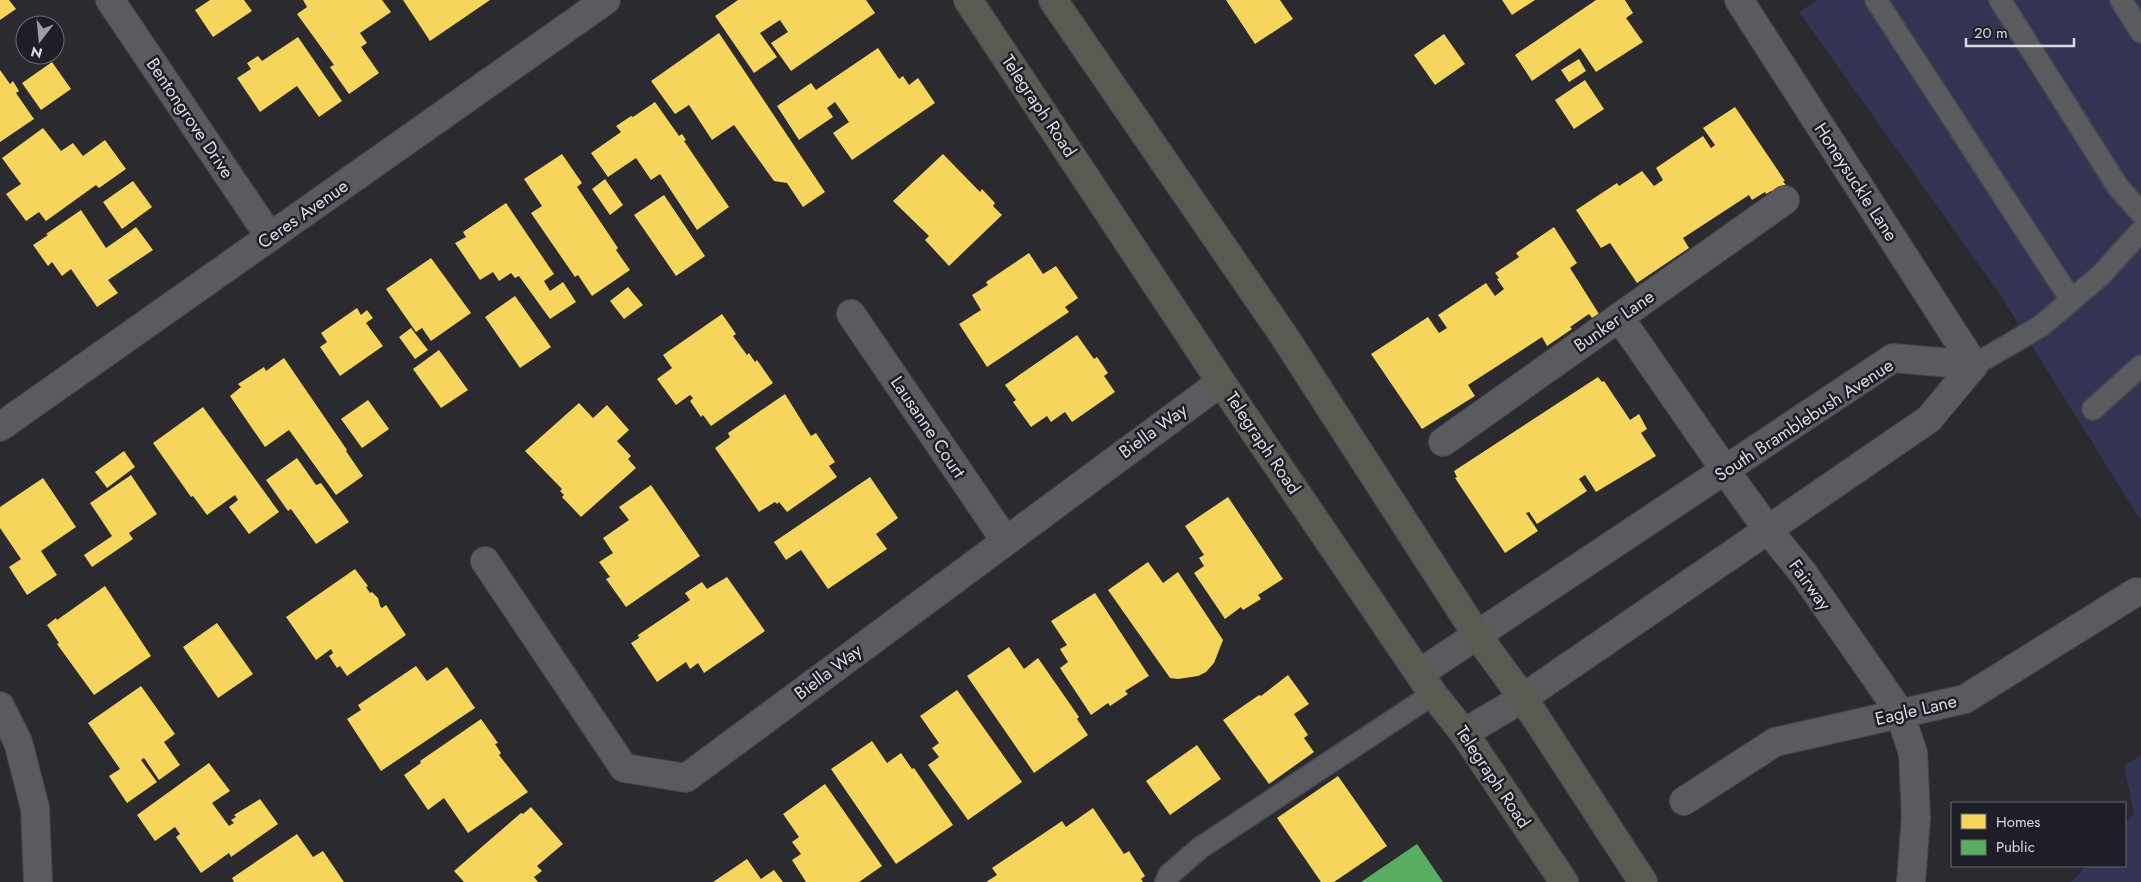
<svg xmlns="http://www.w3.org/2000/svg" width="2141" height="882" font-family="Jost,sans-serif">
	<rect width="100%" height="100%" fill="#2a2a2f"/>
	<path fill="#333354" d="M 1817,0 L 2141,0 L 2141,521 L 1999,293 L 1799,12 Z
		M 2141,755 L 2141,882 L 2071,882 L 2086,866 L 2125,866 L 2125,824 L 2134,814 L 2124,766 Z"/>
	<path fill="#f6d55c" d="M 0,0 L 9,0 L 16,9 L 0,20 Z
		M 210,0 L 244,0 L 252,11 L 213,37 L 195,10 Z
		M 303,0 L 382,0 L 391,12 L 360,33 L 367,43 L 361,47 L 379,73 L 349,94 L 330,67 L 334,65 L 297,14 L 307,7 Z
		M 403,0 L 490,0 L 430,41 Z
		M 738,0 L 866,0 L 875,13 L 791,71 L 771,43 L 788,32 L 780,20 L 760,33 L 777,57 L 754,73 L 715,16 Z
		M 1226,0 L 1280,0 L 1293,19 L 1255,44 Z
		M 1502,0 L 1535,0 L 1512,15 Z
		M 1596,0 L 1625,0 L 1633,13 L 1626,18 L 1643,42 L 1596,72 L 1580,48 L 1532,81 L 1515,55 Z
		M 719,33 L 825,192 L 803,207 L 787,183 L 774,181 L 734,125 L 712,140 L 689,105 L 675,114 L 651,81 Z
		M 1444,34 L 1465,64 L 1435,85 L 1414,55 Z
		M 298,37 L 342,101 L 319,117 L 297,86 L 260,112 L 237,78 L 251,69 L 247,63 L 258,56 L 262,61 Z
		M 878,48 L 899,79 L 903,76 L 909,85 L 918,78 L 935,103 L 852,160 L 833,133 L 849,122 L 835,102 L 827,108 L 833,117 L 799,140 L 777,106 L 811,83 L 816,90 Z
		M 1579,59 L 1586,71 L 1569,82 L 1561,70 Z
		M 52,62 L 71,89 L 41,110 L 22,83 Z
		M 0,70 L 10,84 L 13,81 L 19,91 L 16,93 L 34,119 L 0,142 Z
		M 1585,80 L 1604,109 L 1574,129 L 1555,100 Z
		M 655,102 L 679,136 L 682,134 L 686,140 L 684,141 L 729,207 L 697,230 L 660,174 L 651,180 L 636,158 L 608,177 L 591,153 L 621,132 L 616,126 L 631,116 L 633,117 Z
		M 1735,107 L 1785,181 L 1783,181 L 1787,187 L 1774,196 L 1771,191 L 1766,194 L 1765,192 L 1752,200 L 1749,195 L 1683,238 L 1689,248 L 1637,283 L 1610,243 L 1601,248 L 1576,210 L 1617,183 L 1619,186 L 1642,171 L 1654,186 L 1663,180 L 1656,168 L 1703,136 L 1711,148 L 1715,145 L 1703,128 Z
		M 43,128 L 61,151 L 73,143 L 83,156 L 105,140 L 126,169 L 99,188 L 96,185 L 46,221 L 39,212 L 26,221 L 6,194 L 21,184 L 2,158 Z
		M 562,154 L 582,183 L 577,187 L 618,248 L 616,250 L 630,270 L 592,296 L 578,275 L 575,277 L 531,213 L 542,206 L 524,179 Z
		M 943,154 L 980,192 L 982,189 L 995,203 L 993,206 L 1002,215 L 949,266 L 925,240 L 929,236 L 893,201 Z
		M 605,179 L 623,205 L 610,215 L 592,189 Z
		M 133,181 L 152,207 L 122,229 L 103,202 Z
		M 664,195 L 705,256 L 676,276 L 634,215 Z
		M 506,203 L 554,274 L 544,281 L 550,291 L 563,282 L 576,302 L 550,319 L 519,276 L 515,278 L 511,273 L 499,281 L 493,272 L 480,280 L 455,243 L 466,237 L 463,232 Z
		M 81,210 L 106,248 L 136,227 L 153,250 L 108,280 L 118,293 L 97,307 L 71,269 L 62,276 L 52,262 L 48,266 L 33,245 L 48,235 L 46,234 Z
		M 1554,227 L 1577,263 L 1570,268 L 1599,314 L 1592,318 L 1589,314 L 1570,327 L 1572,329 L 1547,346 L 1542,337 L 1468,385 L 1475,396 L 1422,429 L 1371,354 L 1428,317 L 1439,333 L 1447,328 L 1438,315 L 1486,283 L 1495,296 L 1504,289 L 1497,279 L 1499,278 L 1495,273 L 1519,257 L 1516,253 Z
		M 1029,253 L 1043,274 L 1056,266 L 1078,298 L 1065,307 L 1069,312 L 987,367 L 959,324 L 981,310 L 972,295 L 988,285 L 986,282 Z
		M 431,258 L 471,313 L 431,341 L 422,328 L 416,332 L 386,289 Z
		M 628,287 L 643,305 L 624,319 L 610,301 Z
		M 515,296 L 551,347 L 520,368 L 485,317 Z
		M 357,308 L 361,315 L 367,310 L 373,318 L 366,323 L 383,346 L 340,376 L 320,347 L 327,342 L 321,333 Z
		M 722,314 L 736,334 L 733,336 L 747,355 L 749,353 L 755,362 L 757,360 L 773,383 L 711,426 L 703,415 L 701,417 L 690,401 L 693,398 L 690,395 L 676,405 L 657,379 L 672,368 L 663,355 Z
		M 411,328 L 428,350 L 415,359 L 399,337 Z
		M 1077,335 L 1094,359 L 1097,357 L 1108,373 L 1104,376 L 1115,392 L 1072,422 L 1065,412 L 1051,422 L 1047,416 L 1031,427 L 1013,402 L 1016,400 L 1005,385 Z
		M 439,350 L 468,390 L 441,408 L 413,369 Z
		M 284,358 L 347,450 L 346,451 L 363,476 L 336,495 L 289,430 L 265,447 L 230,396 L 241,387 L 238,384 L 264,367 L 266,371 Z
		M 1598,377 L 1602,382 L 1604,381 L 1630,420 L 1639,414 L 1647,429 L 1641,433 L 1656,456 L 1596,492 L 1585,475 L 1579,479 L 1587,491 L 1537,524 L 1529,512 L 1526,513 L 1538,531 L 1505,553 L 1455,478 L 1457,477 L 1454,471 Z
		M 785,394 L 811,436 L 816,433 L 835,462 L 829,466 L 837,477 L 787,512 L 779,502 L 777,504 L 775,502 L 759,512 L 715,448 L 730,437 L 728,433 Z
		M 368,400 L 389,429 L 362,448 L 341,419 Z
		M 579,403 L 593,418 L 607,405 L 629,430 L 617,441 L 631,456 L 628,459 L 636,468 L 581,517 L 562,497 L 564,495 L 560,491 L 562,489 L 525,451 Z
		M 203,407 L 279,512 L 249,534 L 229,507 L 238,500 L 235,495 L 207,515 L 193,496 L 191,497 L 153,443 Z
		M 124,451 L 135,467 L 107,488 L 95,472 Z
		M 297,458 L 316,485 L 321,483 L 349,522 L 316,544 L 291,509 L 288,511 L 266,480 Z
		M 131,475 L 157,514 L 129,533 L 133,539 L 92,567 L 84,555 L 112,536 L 90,503 Z
		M 870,477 L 898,518 L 876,534 L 887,549 L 828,589 L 801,550 L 786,560 L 774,542 Z
		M 43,478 L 76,527 L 41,551 L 57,575 L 27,595 L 9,567 L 21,559 L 0,528 L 0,507 Z
		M 651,485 L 700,556 L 626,607 L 606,579 L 610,577 L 599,562 L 613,553 L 603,538 L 629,520 L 619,507 Z
		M 1228,497 L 1283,579 L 1258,595 L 1261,599 L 1243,610 L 1241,607 L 1225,619 L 1194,573 L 1204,566 L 1199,558 L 1204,555 L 1185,526 Z
		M 1148,562 L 1163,583 L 1178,572 L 1223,640 L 1214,663 L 1206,672 L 1198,676 L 1178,679 L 1170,678 L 1108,590 Z
		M 355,569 L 368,586 L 366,587 L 370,593 L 372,592 L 378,598 L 380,606 L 382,608 L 386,605 L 406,635 L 347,676 L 340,666 L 337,668 L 329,656 L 333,653 L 331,649 L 316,660 L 286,617 Z
		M 727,577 L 765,631 L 704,673 L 698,663 L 690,669 L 686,662 L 657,682 L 631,643 L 639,638 L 638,635 L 690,600 L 685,593 L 702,582 L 707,589 Z
		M 105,586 L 151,656 L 94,695 L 57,644 L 59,643 L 47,625 L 56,618 L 57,620 Z
		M 1095,593 L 1149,676 L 1125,691 L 1128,694 L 1110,706 L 1108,703 L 1091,715 L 1060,668 L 1068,662 L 1060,649 L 1067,645 L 1051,621 Z
		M 217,623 L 253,674 L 218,698 L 183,647 Z
		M 1009,647 L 1024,669 L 1038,658 L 1079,717 L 1077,719 L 1088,735 L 1034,773 L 967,676 Z
		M 416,666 L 427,681 L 447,667 L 475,708 L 381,771 L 347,719 L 361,710 L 358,705 Z
		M 1288,675 L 1309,704 L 1294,714 L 1308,735 L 1304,738 L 1314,752 L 1269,784 L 1223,720 L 1259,695 L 1261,696 Z
		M 141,686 L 175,734 L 164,742 L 180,765 L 159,780 L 144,758 L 141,760 L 157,782 L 127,803 L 109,776 L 120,769 L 88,723 Z
		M 957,690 L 1022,782 L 968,820 L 928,765 L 939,757 L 932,748 L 939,743 L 920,716 Z
		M 481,719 L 498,743 L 495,744 L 501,753 L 499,755 L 528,792 L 468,833 L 444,798 L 428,810 L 404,775 L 421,763 L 420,761 Z
		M 872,741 L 887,763 L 901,753 L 912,769 L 914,768 L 953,825 L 896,864 L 831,769 Z
		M 1197,745 L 1221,779 L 1170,815 L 1146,781 Z
		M 209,763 L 230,791 L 212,803 L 229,826 L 234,823 L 231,820 L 236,817 L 234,815 L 260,799 L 278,824 L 231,857 L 229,853 L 201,873 L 176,837 L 180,834 L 175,827 L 155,841 L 137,815 Z
		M 1338,776 L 1387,846 L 1334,882 L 1321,882 L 1277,818 Z
		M 825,784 L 882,866 L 859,882 L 806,882 L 792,860 L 801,854 L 792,842 L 799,837 L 783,814 Z
		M 531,807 L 563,844 L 537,866 L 542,871 L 534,877 L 538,882 L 464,882 L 454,871 L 521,813 L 523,814 Z
		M 1093,808 L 1124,854 L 1129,851 L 1145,876 L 1141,879 L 1143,882 L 986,882 L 997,875 L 992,868 L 1062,821 L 1066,827 Z
		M 297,834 L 313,857 L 323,851 L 344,882 L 234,882 L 232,878 Z
		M 747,859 L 761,879 L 774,870 L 783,882 L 713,882 Z"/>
	<path fill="#5aae61" d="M 1417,844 L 1443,882 L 1361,882 Z"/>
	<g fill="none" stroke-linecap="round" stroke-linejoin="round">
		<defs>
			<path id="service" d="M 1876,0 L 2071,300
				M 2000,0 L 2118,187 L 2141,213
				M 2121,0 L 2141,32
				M 1974,365 L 2041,326 L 2101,275 L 2141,231
				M 2093,409 L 2141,366
				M 1166,882 L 1169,875 L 1200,848 L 1433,694"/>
			<path id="minor" d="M 110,0 L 270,237
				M 1739,0 L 1974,365
				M 851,314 L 1005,540
				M 1619,317 L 1725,470 L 1768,530 L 1803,573 L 1899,711 L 1913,753 L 1916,817 L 1911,882
				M 1443,442 L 1785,200
				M 485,561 L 624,768 L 686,778 L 1221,382
				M 1420,673 L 1893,358 L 1974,365
				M 0,706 L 18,742 L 35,808 L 38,882
				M 1464,733 L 1523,698 L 1929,419 L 1974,365
				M 1684,801 L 1775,742 L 1965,699 L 2136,592"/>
			<path id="tertiary" d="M 0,427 L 606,0"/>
			<path id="primary" d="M 968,0 L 1221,382 L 1433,694 L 1464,733 L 1564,882
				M 1053,0 L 1284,336 L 1477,635 L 1523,698 L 1643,882"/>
		</defs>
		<use href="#service" stroke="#47474c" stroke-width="24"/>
		<use href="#minor" stroke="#47474c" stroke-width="30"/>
		<use href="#tertiary" stroke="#47474c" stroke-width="30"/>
		<use href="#primary" stroke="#47474c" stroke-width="30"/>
		<use href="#service" stroke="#5a5b5f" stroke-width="21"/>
		<use href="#minor" stroke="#5a5b5f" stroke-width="28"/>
		<use href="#tertiary" stroke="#5a5b5f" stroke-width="28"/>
		<use href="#primary" stroke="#595b53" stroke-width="28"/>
	</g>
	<g text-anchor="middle" stroke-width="5" stroke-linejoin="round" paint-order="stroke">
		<g font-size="18" fill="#dadae1" stroke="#1e1e28">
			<text transform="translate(1039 106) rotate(56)" y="6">Telegraph Road</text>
			<text transform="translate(190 118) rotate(56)" y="6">Bentongrove Drive</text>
			<text transform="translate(1856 182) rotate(57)" y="6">Honeysuckle Lane</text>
			<text transform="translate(303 214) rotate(-35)" y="6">Ceres Avenue</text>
			<text transform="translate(1614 321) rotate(-35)" y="6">Bunker Lane</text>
			<text transform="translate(1804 420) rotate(-33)" y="6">South Bramblebush Avenue</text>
			<text transform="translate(928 427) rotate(56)" y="6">Lausanne Court</text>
			<text transform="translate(1153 431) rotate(-36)" y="6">Biella Way</text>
			<text transform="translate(1263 443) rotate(56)" y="6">Telegraph Road</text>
			<text transform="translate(1810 585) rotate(54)" y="6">Fairway</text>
			<text transform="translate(828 672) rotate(-37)" y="6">Biella Way</text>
			<text transform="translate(1916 710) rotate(-13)" y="6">Eagle Lane</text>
			<text transform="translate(1493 777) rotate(56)" y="6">Telegraph Road</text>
		</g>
	</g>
	<rect x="1951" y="802" width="175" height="65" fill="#1e1e28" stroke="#696972"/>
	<rect x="1961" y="814" width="25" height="15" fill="#f6d55c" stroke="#696972"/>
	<text x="1996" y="827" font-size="15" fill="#dadae1">Homes</text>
	<rect x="1961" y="840" width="25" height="15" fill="#5aae61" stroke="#696972"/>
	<text x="1996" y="852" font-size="15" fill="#dadae1">Public</text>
	<g transform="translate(40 40) rotate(196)"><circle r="24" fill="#1e1e28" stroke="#696972"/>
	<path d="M0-4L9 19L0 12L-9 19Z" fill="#9c9ca3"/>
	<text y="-8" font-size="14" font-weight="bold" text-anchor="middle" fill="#dadae1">N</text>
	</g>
	<path d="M1966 38v8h108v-8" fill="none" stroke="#dadae1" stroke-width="2.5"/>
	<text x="1974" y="38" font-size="15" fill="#dadae1" stroke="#1e1e28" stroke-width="4" paint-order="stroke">20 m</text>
</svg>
